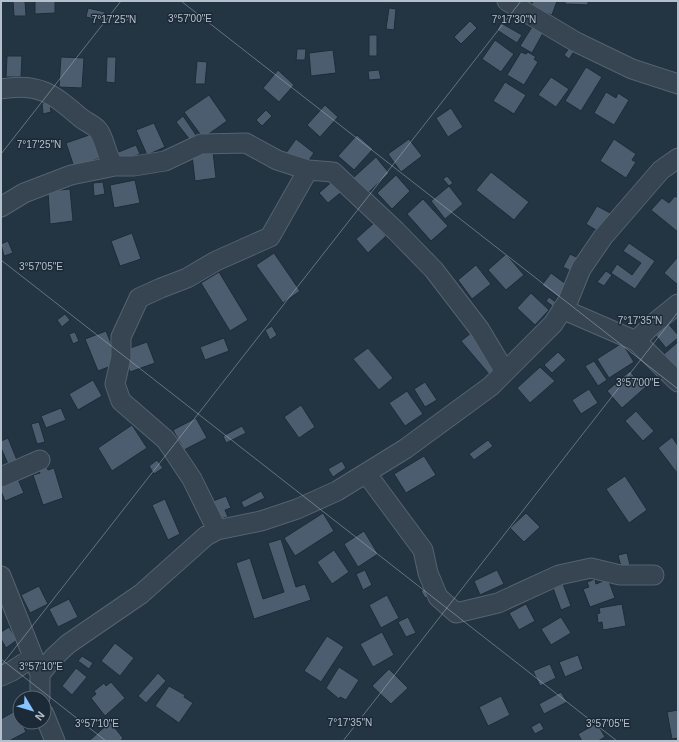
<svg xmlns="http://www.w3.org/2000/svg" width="679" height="742" font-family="Arial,sans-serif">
	<rect width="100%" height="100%" fill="#233442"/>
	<path fill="#4b5d6e" stroke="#1e2c39" d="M 13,1 L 25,1 L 26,16 L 14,16 Z
		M 35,1 L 55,1 L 55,13 L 35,14 Z
		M 533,1 L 557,1 L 552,15 L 531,8 Z
		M 565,1 L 588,1 L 588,5 L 565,4 Z
		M 88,8 L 105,12 L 104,21 L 86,17 Z
		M 389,8 L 396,9 L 394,30 L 386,29 Z
		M 137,14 L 137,21 L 114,21 L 114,15 Z
		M 470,21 L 477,28 L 461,44 L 454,37 Z
		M 501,23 L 522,35 L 517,43 L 497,30 Z
		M 532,27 L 543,33 L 532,53 L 520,46 Z
		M 369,35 L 377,35 L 377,56 L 369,56 Z
		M 495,40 L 514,54 L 501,72 L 482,59 Z
		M 570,47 L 575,50 L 569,59 L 564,55 Z
		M 297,49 L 306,49 L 305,60 L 296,60 Z
		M 333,50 L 336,73 L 311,76 L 309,53 Z
		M 521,52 L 526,54 L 528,52 L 536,57 L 534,59 L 538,62 L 524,85 L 507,75 Z
		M 7,56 L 22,56 L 21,77 L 6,77 Z
		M 61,57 L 84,58 L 82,88 L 59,87 Z
		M 107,57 L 116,57 L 115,83 L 106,82 Z
		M 197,61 L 207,62 L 205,84 L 195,84 Z
		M 586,67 L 602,77 L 581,111 L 565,101 Z
		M 278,70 L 294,85 L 279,102 L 263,88 Z
		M 379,70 L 381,79 L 369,80 L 368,71 Z
		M 551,77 L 569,89 L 556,107 L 538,95 Z
		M 505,82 L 526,95 L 514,114 L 493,101 Z
		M 606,92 L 616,98 L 618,93 L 629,100 L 614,125 L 594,113 Z
		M 209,95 L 227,121 L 203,138 L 184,112 Z
		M 50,102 L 51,112 L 43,114 L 42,103 Z
		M 325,105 L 338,117 L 320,137 L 307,125 Z
		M 451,108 L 463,127 L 448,137 L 436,118 Z
		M 266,110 L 272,116 L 262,126 L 256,120 Z
		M 183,116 L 196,135 L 190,140 L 176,122 Z
		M 154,123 L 165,147 L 147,155 L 136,130 Z
		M 92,134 L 100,158 L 74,167 L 66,143 Z
		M 357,135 L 373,149 L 354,170 L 338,156 Z
		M 296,139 L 314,153 L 304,167 L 286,153 Z
		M 409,139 L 422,156 L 401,172 L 388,154 Z
		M 614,139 L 636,154 L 632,160 L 636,162 L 626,178 L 600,161 Z
		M 136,145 L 140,154 L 120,162 L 116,153 Z
		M 213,152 L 216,178 L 195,181 L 192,155 Z
		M 376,157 L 389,173 L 367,194 L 353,178 Z
		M 491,172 L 529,202 L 514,220 L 476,190 Z
		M 396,175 L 410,191 L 392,209 L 377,193 Z
		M 447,176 L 453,183 L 449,186 L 443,179 Z
		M 335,179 L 344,190 L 328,203 L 319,193 Z
		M 135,180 L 140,203 L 114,208 L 110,185 Z
		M 103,182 L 105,194 L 94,196 L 93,183 Z
		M 449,186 L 463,204 L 445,219 L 431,201 Z
		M 70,189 L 73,221 L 50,224 L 48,191 Z
		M 675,196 L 678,198 L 678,232 L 651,210 L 662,198 L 669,203 Z
		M 423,199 L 448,226 L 431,241 L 407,214 Z
		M 597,206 L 612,214 L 601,233 L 586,224 Z
		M 374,223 L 386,236 L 368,253 L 356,239 Z
		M 132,233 L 141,259 L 120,266 L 111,241 Z
		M 8,241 L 13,253 L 4,256 L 1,244 Z
		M 629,243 L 655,261 L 635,289 L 611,273 L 617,264 L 632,275 L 641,263 L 623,251 Z
		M 274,253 L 300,291 L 283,303 L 256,265 Z
		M 506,254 L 524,275 L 506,290 L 488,270 Z
		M 570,254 L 582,260 L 575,273 L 563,267 Z
		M 677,258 L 678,259 L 678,285 L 664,273 Z
		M 476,265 L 491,284 L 472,299 L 458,280 Z
		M 606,271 L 612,275 L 604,286 L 597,282 Z
		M 219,272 L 248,320 L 230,331 L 201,283 Z
		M 551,273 L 570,287 L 561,299 L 542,285 Z
		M 531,293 L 549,310 L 535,325 L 517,308 Z
		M 549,297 L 558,304 L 555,308 L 546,301 Z
		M 65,314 L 70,320 L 62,327 L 57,320 Z
		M 666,321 L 678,335 L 678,338 L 666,348 L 653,332 Z
		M 272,326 L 277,335 L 270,340 L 265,330 Z
		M 106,331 L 119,363 L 98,371 L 85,339 Z
		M 75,332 L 79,341 L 73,344 L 69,334 Z
		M 471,333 L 498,365 L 489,374 L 461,341 Z
		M 224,338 L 229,351 L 205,360 L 200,347 Z
		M 147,342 L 155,363 L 130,372 L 122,351 Z
		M 678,342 L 678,371 L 664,354 Z
		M 622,343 L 634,362 L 609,378 L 597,359 Z
		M 368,348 L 393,378 L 379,390 L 353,359 Z
		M 558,352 L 566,360 L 552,373 L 544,365 Z
		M 594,361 L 607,380 L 598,386 L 585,366 Z
		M 540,367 L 555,381 L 530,403 L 517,388 Z
		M 630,371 L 637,380 L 641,376 L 648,385 L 622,408 L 607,391 Z
		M 93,380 L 102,396 L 78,410 L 69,394 Z
		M 425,382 L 437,400 L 425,407 L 414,389 Z
		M 589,389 L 598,403 L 581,414 L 572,400 Z
		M 407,391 L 423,414 L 405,426 L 389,403 Z
		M 301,405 L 315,427 L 299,438 L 284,417 Z
		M 61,408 L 66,420 L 46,428 L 41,416 Z
		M 636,411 L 654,431 L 643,441 L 625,421 Z
		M 196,418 L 207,438 L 184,450 L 173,430 Z
		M 39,422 L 45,442 L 37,444 L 31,424 Z
		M 132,425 L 147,448 L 112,471 L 98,448 Z
		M 242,426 L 246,433 L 226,443 L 223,436 Z
		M 672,437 L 678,446 L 677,473 L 658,448 Z
		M 8,438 L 17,460 L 8,464 L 1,448 L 1,441 Z
		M 488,440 L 493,446 L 474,460 L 469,454 Z
		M 424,456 L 436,475 L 406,493 L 394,474 Z
		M 157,460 L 163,468 L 154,474 L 149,466 Z
		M 342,461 L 346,468 L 333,477 L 328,469 Z
		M 46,465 L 48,470 L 54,468 L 63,498 L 43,505 L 33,475 L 40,473 L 38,468 Z
		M 16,475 L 24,493 L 5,501 L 1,491 L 1,482 Z
		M 625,476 L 647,510 L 629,523 L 606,489 Z
		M 261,491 L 265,498 L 244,508 L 241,502 Z
		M 226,496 L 231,508 L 225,510 L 228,517 L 220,519 L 213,501 Z
		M 165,499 L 180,534 L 168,540 L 152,505 Z
		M 323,513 L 334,531 L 295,556 L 284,538 Z
		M 526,513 L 540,527 L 524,542 L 510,528 Z
		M 364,531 L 378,554 L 358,567 L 344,544 Z
		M 281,539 L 296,587 L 305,584 L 311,600 L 254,619 L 236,563 L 250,558 L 263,599 L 284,592 L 268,543 Z
		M 334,550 L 349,572 L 332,584 L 317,562 Z
		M 627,553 L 630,565 L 621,567 L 618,555 Z
		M 365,570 L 372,585 L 363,590 L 356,574 Z
		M 497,570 L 504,584 L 480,595 L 474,581 Z
		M 595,579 L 596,584 L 608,579 L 615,598 L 590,607 L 583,589 L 589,587 L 587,582 Z
		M 563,584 L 571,606 L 561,610 L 553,588 Z
		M 39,586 L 48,604 L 30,613 L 21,595 Z
		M 427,587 L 431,595 L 425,598 L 421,591 Z
		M 387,595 L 399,618 L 381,628 L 369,605 Z
		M 69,599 L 78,617 L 58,627 L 49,609 Z
		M 526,604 L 535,621 L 519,630 L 509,613 Z
		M 622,604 L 626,626 L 603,630 L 602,622 L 598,623 L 597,614 L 600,613 L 599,608 Z
		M 408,617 L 416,633 L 406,637 L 398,622 Z
		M 561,617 L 571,633 L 551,645 L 541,629 Z
		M 9,627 L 17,640 L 6,648 L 1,639 L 1,632 Z
		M 382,632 L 394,655 L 373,667 L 360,644 Z
		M 327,636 L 344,647 L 321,682 L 304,671 Z
		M 115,643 L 134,658 L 120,676 L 101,661 Z
		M 578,655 L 583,669 L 565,677 L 559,662 Z
		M 82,656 L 93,663 L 89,669 L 78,661 Z
		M 550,664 L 556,678 L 540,686 L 533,671 Z
		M 339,667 L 359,680 L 346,700 L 340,697 L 339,699 L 326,688 Z
		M 76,668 L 87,677 L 72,695 L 62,686 Z
		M 389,669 L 408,688 L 391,704 L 372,686 Z
		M 158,673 L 166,681 L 146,703 L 138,696 Z
		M 111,682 L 125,698 L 105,716 L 91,698 L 96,694 L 94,691 L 104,683 L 106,686 Z
		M 169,686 L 185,695 L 184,697 L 193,703 L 179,723 L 155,706 Z
		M 561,692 L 567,702 L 544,714 L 539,704 Z
		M 501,696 L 510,715 L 488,726 L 479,707 Z
		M 678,710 L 678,738 L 672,739 L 667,712 Z
		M 15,711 L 18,716 L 20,715 L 20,722 L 29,722 L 23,725 L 26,732 L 9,741 L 1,741 L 1,719 Z
		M 110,722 L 123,738 L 120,741 L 89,741 Z
		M 540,722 L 544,729 L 535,734 L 531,727 Z
		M 597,723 L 605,737 L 598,741 L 582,741 L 578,734 Z"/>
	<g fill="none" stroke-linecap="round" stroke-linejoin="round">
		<defs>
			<path id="minor" d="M 507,1 L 576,42 L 632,69 L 678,84
				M 1,89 C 39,82 53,94 81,118 C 86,122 94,125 98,130 C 106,140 105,156 115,166 L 134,166 L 165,161 L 201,144 L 246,143 L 277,160 L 308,170 L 333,172 L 396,231 L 434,270 L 480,330 L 505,372
				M 1,207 L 24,193 L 71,175 L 115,166
				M 562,309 L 636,341 L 678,382
				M 636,341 L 652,325 L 678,304
				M 366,473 L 423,550 L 428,573 L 438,597 L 456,613 L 498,603 L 559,575 L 591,568 L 620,575 L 654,575
				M 1,477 L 40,460
				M 217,530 L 192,479 L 166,440 L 121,401 L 115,384 L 121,357 L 121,337 L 139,298 L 161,288 L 187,278 L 216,261 L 270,237 L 308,170
				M 1,576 L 40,674
				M 1,676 L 12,671 L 32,658
				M 40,698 L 40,674 L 54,657 L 68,644 L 141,594 L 206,536 L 217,530 L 261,521 L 297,509 L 337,491 L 405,449 L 491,386 L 553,324 L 568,301 L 581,269 L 603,237 L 661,170 L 678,158
				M 44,714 L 55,741"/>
		</defs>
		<use href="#minor" stroke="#55636f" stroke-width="21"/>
		<use href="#minor" stroke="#374552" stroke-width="19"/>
	</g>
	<path fill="none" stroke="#b4c0cc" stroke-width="1" stroke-opacity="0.45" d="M 181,1 L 678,389M 1,154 L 121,1M 1,260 L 617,741M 1,659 L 106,741M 1,666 L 521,1M 343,741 L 678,312"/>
	<g font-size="10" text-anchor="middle" fill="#b4c0cc" stroke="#1c2a37" stroke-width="3" stroke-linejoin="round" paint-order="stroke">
		<text x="190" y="22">3°57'00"E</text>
		<text x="114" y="23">7°17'25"N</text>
		<text x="514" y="23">7°17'30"N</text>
		<text x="39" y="148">7°17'25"N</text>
		<text x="41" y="270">3°57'05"E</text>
		<text x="640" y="324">7°17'35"N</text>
		<text x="638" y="386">3°57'00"E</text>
		<text x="41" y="670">3°57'10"E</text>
		<text x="350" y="726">7°17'35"N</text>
		<text x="97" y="727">3°57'10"E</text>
		<text x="608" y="727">3°57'05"E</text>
	</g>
	<rect width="679" height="742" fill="none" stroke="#b4c0cc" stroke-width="4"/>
	<g transform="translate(32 710) rotate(128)"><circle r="19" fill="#1c2a37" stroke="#596673"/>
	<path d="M0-3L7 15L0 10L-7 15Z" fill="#86c3ff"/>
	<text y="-6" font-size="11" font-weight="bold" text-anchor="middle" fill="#b4c0cc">N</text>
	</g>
</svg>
